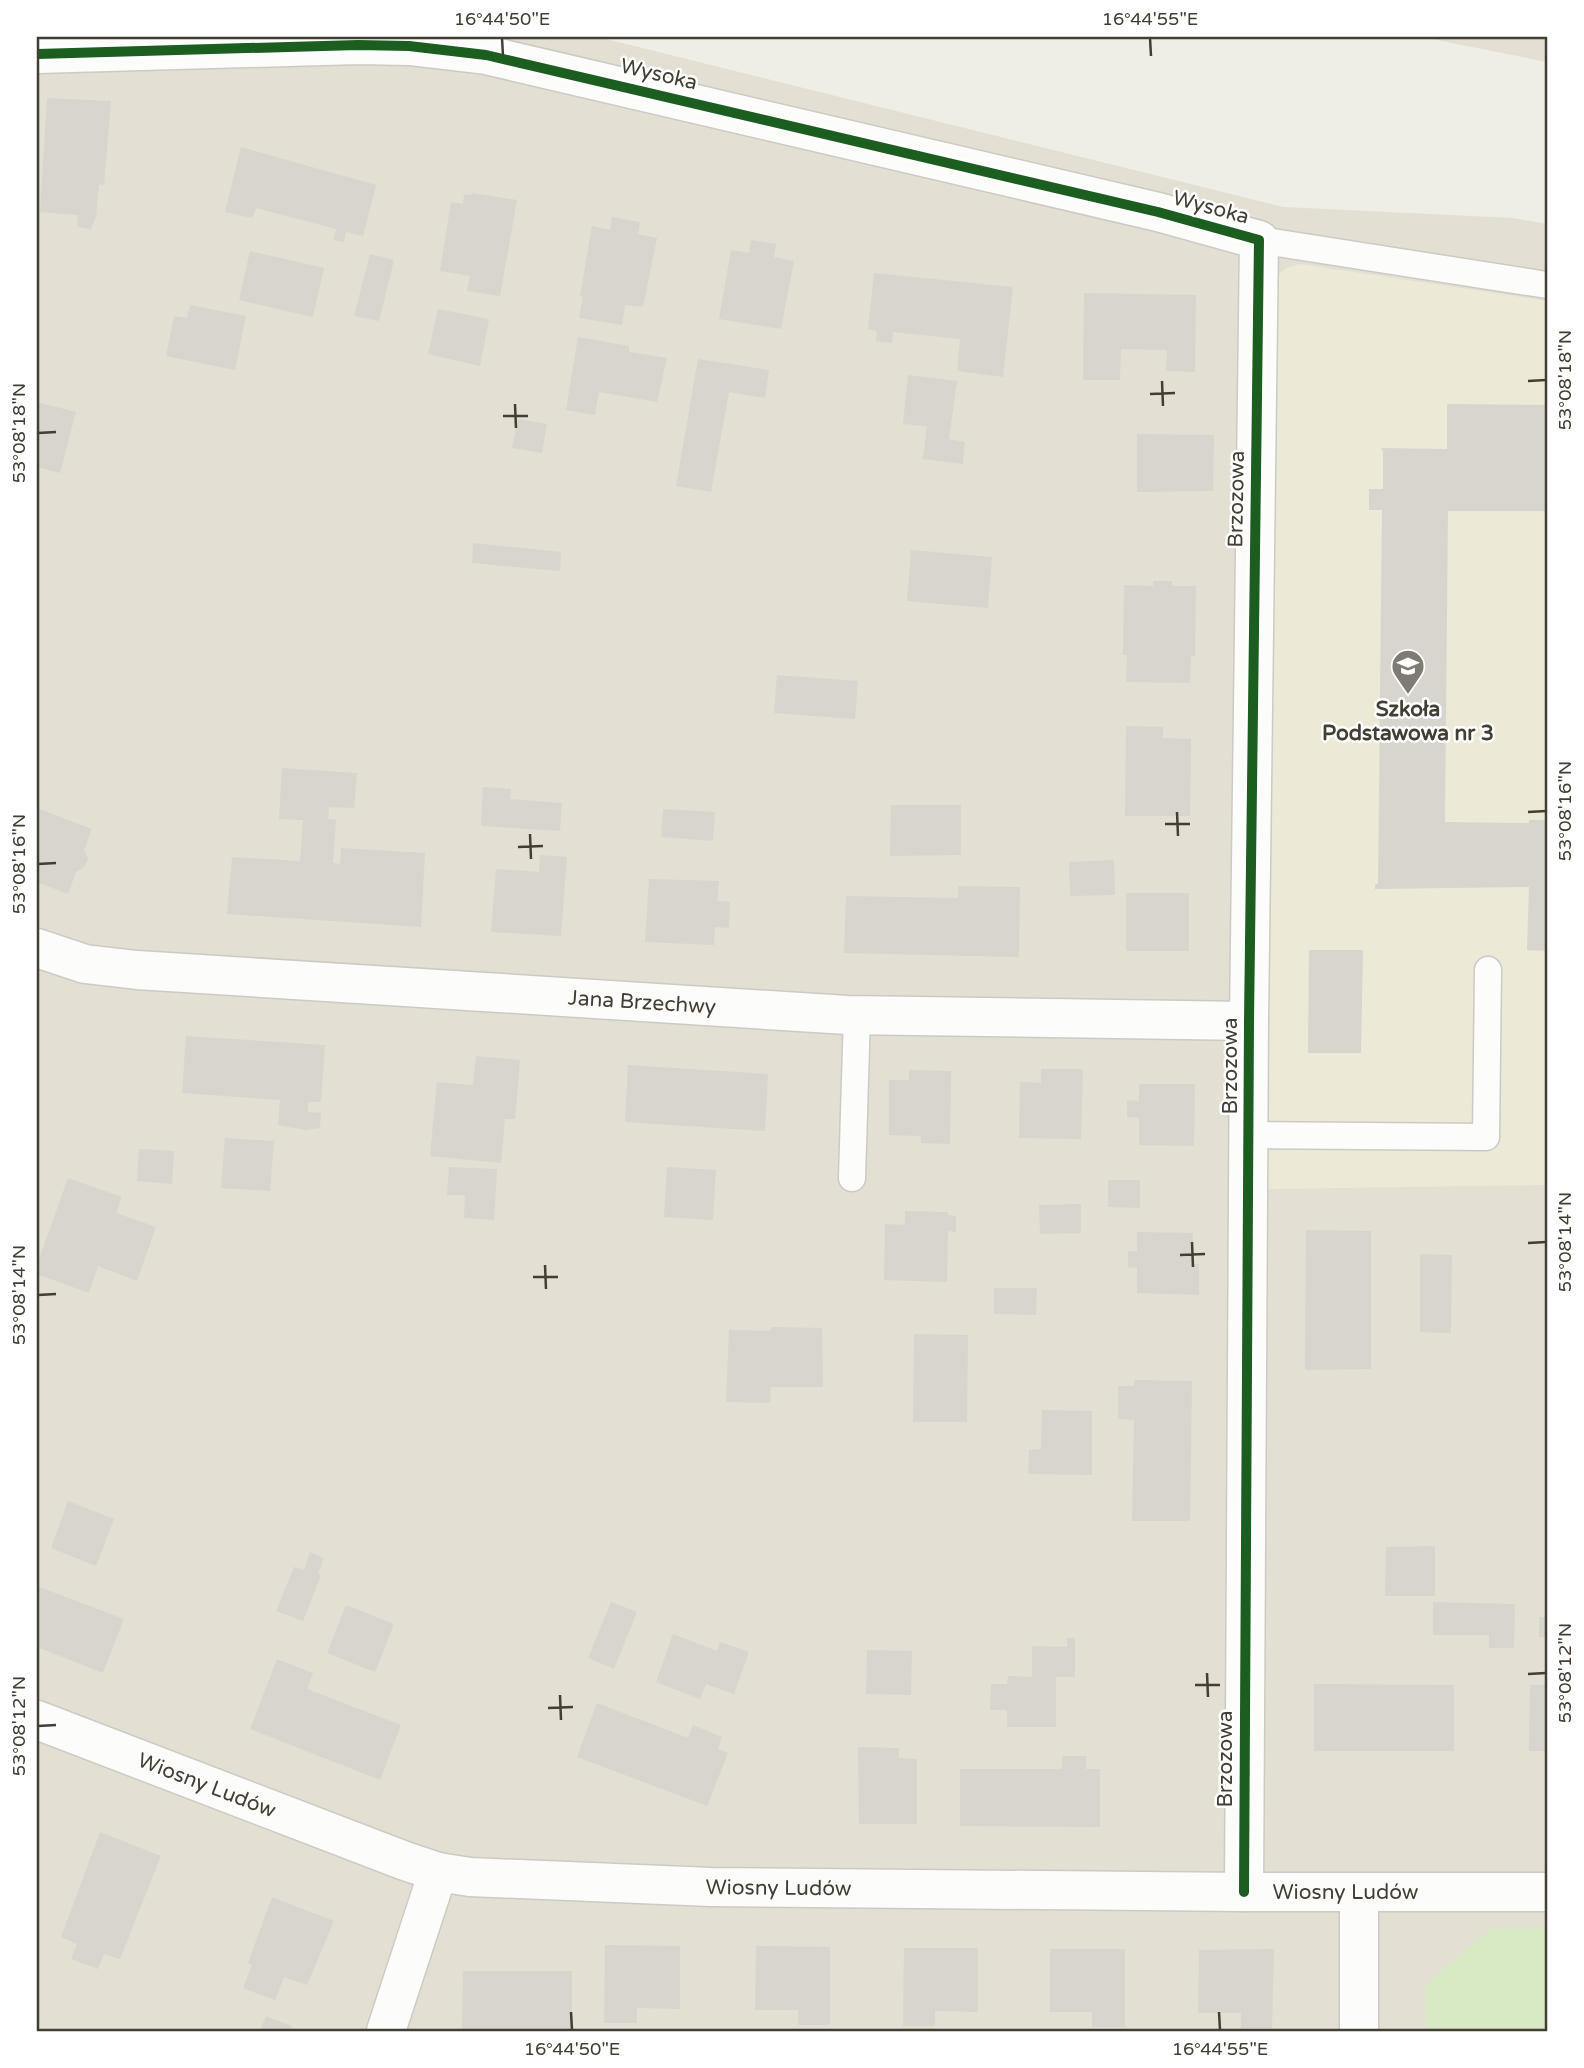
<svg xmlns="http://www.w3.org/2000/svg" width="1584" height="2068" font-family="'Varela Round',sans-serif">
	<rect width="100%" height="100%" fill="#eeede6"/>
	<path fill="#e3dfd3" d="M 37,37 L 598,37 L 1283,207 L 1513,218 L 1547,224 L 1547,2031 L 37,2031 Z
		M 1422,37 L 1547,37 L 1547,62 Z"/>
	<path fill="#ede9d7" d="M 1300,264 L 1547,301 L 1547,1185 L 1263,1189 L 1275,278 L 1286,268 Z"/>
	<path fill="#d7eac4" d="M 1547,1927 L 1547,2031 L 1426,2031 L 1425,1985 L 1492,1928 Z"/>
	<path fill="#d7d5ce" d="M 47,98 L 111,101 L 104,185 L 99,184 L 96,216 L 91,229 L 77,227 L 78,215 L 40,212 Z
		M 241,147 L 376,185 L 363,236 L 346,232 L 344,242 L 333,240 L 336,229 L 256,208 L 252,218 L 225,212 Z
		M 472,193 L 517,200 L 500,296 L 467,291 L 470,276 L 440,271 L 451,202 L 463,204 L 464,194 L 472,195 Z
		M 612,217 L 640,222 L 638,234 L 657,238 L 643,307 L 625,305 L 622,325 L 579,318 L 583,297 L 580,296 L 592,226 L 610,230 Z
		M 751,240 L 776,244 L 774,257 L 794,261 L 781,329 L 719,319 L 731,250 L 749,253 Z
		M 250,251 L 324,268 L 313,317 L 239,300 Z
		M 370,254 L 394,260 L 379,321 L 354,316 Z
		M 874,273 L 1013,287 L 1003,377 L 957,371 L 960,339 L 893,332 L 892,343 L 876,341 L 877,331 L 868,329 Z
		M 1084,293 L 1196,295 L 1195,372 L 1166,371 L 1167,350 L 1121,349 L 1120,380 L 1083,380 Z
		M 190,305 L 246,316 L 235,370 L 166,356 L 174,316 L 187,318 Z
		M 438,309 L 489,319 L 480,366 L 428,354 Z
		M 578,337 L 629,346 L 629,352 L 667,358 L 657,402 L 599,392 L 595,415 L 566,410 Z
		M 698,359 L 769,370 L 765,398 L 729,392 L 711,492 L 676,486 Z
		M 908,375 L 957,381 L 949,439 L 965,442 L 963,464 L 923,459 L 927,426 L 903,424 Z
		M 37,402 L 76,412 L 60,473 L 37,467 Z
		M 1447,404 L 1547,405 L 1547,511 L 1448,511 L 1445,822 L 1529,823 L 1529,820 L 1547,820 L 1547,951 L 1527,950 L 1529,887 L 1375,889 L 1375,884 L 1378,884 L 1382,510 L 1369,510 L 1369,489 L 1383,489 L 1383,451 L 1381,448 L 1447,449 Z
		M 518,419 L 547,424 L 542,453 L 512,448 Z
		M 1137,434 L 1214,435 L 1213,491 L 1137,492 Z
		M 473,543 L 561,552 L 560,571 L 472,563 Z
		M 911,550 L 992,557 L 988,608 L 907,601 Z
		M 1153,581 L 1172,581 L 1172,586 L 1196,586 L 1195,656 L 1191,656 L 1190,683 L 1126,682 L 1127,655 L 1123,655 L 1124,585 L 1153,586 Z
		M 777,675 L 858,681 L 855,719 L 774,713 Z
		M 1126,726 L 1163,727 L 1163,738 L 1191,739 L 1190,816 L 1125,816 Z
		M 282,768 L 357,773 L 354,808 L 329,807 L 328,819 L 336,820 L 333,863 L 340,864 L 341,848 L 425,853 L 421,927 L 227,914 L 232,857 L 300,861 L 303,820 L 279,819 Z
		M 483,787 L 511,789 L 510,799 L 562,803 L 560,831 L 481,826 Z
		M 891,805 L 961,805 L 961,855 L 890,856 Z
		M 37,808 L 92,829 L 84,850 L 88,859 L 84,867 L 76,872 L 68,894 L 37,882 Z
		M 663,809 L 715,812 L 713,841 L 661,837 Z
		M 540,855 L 567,857 L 561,936 L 491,932 L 496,869 L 539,872 Z
		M 1114,860 L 1115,895 L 1070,896 L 1069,862 Z
		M 649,879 L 719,881 L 717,901 L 730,902 L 729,928 L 715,927 L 714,945 L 645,942 Z
		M 958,886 L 1020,887 L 1019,957 L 844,953 L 846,896 L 958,898 Z
		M 1126,893 L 1189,893 L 1189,951 L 1126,951 Z
		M 1309,950 L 1363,950 L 1361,1053 L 1308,1053 Z
		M 186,1036 L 325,1045 L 321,1102 L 308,1102 L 308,1112 L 321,1113 L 320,1128 L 305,1130 L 278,1125 L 280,1100 L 182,1093 Z
		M 476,1056 L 520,1060 L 515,1119 L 505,1119 L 501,1163 L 430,1156 L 437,1082 L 473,1085 Z
		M 628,1065 L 768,1074 L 765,1131 L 625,1122 Z
		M 1041,1069 L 1083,1069 L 1081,1139 L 1019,1138 L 1020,1082 L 1041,1083 Z
		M 909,1070 L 951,1071 L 950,1144 L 921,1143 L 921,1136 L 889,1135 L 889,1080 L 909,1080 Z
		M 1139,1084 L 1195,1084 L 1194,1146 L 1139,1145 L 1139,1118 L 1127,1117 L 1127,1100 L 1139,1101 Z
		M 225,1138 L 274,1141 L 270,1191 L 221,1188 Z
		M 139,1149 L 174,1151 L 172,1184 L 137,1181 Z
		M 449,1167 L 497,1169 L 494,1220 L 464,1218 L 465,1195 L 447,1195 Z
		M 667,1167 L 716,1170 L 713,1220 L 664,1217 Z
		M 68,1178 L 122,1197 L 116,1213 L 156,1227 L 137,1281 L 98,1266 L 89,1293 L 37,1274 L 37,1265 Z
		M 1108,1180 L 1140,1180 L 1140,1208 L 1108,1207 Z
		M 1081,1204 L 1081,1233 L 1040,1234 L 1039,1205 Z
		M 905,1211 L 948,1212 L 948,1215 L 956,1216 L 956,1232 L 948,1231 L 947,1282 L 884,1280 L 885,1224 L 905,1225 Z
		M 1306,1230 L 1371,1231 L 1371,1369 L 1305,1370 Z
		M 1137,1232 L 1193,1233 L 1193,1264 L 1199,1264 L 1199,1295 L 1137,1293 L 1137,1267 L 1128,1268 L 1128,1251 L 1137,1252 Z
		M 1420,1254 L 1452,1255 L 1451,1333 L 1420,1332 Z
		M 994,1288 L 1037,1288 L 1036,1315 L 994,1314 Z
		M 771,1327 L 822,1328 L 823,1387 L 771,1387 L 770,1403 L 726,1402 L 729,1330 L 771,1331 Z
		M 914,1334 L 968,1335 L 967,1422 L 913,1422 Z
		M 1134,1380 L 1192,1381 L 1190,1521 L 1132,1521 L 1134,1420 L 1118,1419 L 1118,1386 L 1134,1386 Z
		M 1042,1410 L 1092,1411 L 1092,1475 L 1028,1474 L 1029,1450 L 1041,1449 Z
		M 68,1501 L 114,1519 L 96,1566 L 51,1548 Z
		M 1435,1546 L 1435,1596 L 1385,1596 L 1386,1547 Z
		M 310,1552 L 324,1558 L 318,1574 L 321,1575 L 303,1621 L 276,1611 L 294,1567 L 304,1570 Z
		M 37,1586 L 124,1619 L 103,1673 L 37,1647 Z
		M 611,1602 L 637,1612 L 614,1669 L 588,1658 Z
		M 1433,1602 L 1515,1604 L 1514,1648 L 1489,1648 L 1489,1635 L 1433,1635 Z
		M 346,1605 L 394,1624 L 375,1672 L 327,1653 Z
		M 1539,1617 L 1547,1617 L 1547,1637 L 1539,1637 Z
		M 673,1634 L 717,1651 L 720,1642 L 749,1652 L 734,1694 L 706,1684 L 700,1699 L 656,1682 Z
		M 1067,1638 L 1075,1638 L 1075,1677 L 1056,1677 L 1056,1727 L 1007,1727 L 1007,1710 L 990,1710 L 991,1684 L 1007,1684 L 1008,1676 L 1032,1677 L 1032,1646 L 1067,1647 Z
		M 867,1650 L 912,1651 L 911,1695 L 866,1694 Z
		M 277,1659 L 313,1673 L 307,1689 L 401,1725 L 380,1780 L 250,1729 Z
		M 1314,1684 L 1454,1685 L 1454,1751 L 1314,1751 Z
		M 1530,1685 L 1547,1685 L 1547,1751 L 1529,1751 Z
		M 597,1703 L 688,1738 L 693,1725 L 722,1737 L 718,1749 L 728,1753 L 707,1806 L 577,1757 Z
		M 858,1747 L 899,1748 L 899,1758 L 917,1759 L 917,1824 L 859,1824 Z
		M 1062,1756 L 1086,1756 L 1086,1769 L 1100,1769 L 1100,1827 L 960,1826 L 960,1769 L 1062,1769 Z
		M 100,1832 L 161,1856 L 120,1959 L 104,1954 L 98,1969 L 71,1959 L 77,1944 L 61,1937 Z
		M 272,1897 L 334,1921 L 307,1985 L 284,1977 L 275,2000 L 243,1988 L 252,1965 L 248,1963 Z
		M 605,1945 L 680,1946 L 680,2009 L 637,2008 L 637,2023 L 604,2023 Z
		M 756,1946 L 830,1947 L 830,2025 L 798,2025 L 798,2010 L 755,2010 Z
		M 904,1948 L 978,1948 L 978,2012 L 935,2011 L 935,2026 L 903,2026 Z
		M 1050,1949 L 1125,1949 L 1125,2027 L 1092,2027 L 1092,2012 L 1050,2012 Z
		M 1274,1949 L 1272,2028 L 1241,2028 L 1241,2013 L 1198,2013 L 1199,1950 Z
		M 463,1971 L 572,1971 L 572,2031 L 462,2031 Z
		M 266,2016 L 292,2026 L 290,2031 L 260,2031 Z"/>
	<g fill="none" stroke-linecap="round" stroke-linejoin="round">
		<defs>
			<path id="service" d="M 1259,240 L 1547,285
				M 1249,1135 L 1486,1137 L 1488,970
				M 852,1178 L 857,1015"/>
			<g id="minor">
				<path d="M 37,54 L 358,45 L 409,46 L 486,55 L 1158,212 L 1259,240 L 1249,1021 L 1244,1892"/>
				<path id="s1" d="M 37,948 L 85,964 L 137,970 L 847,1015 L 1249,1021"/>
				<path id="s2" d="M 37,1720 L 405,1861 L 438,1872 L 470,1877 L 711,1887 L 1244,1892 L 1547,1892"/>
				<path d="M 386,2031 L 438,1872"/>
				<path d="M 1359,2031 L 1359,1892"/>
			</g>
		</defs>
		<use href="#service" stroke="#cccac4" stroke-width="29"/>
		<use href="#minor" stroke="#cccac4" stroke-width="41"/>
		<use href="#service" stroke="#fcfcfb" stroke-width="26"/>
		<use href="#minor" stroke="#fcfcfb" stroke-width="38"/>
		<defs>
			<path id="cycleway" d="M 37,54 L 358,45 L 409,46 L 486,55 L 1158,212 L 1259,240 L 1249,1021 L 1244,1892"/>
		</defs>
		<use href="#cycleway" stroke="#fff" stroke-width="15"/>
		<use href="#cycleway" stroke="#1b5e20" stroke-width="10"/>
	</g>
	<path fill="none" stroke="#433e33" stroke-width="2.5" d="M 502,38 L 503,56M 1150,38 L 1151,56M 1162,381 L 1163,406M 1528,381 L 1546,380M 1150,394 L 1175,393M 515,404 L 516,428M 503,416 L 528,416M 38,433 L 56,432M 1177,812 L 1178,836M 1528,812 L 1546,811M 1165,824 L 1190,824M 530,834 L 531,859M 518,847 L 543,846M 38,864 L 56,863M 1192,1242 L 1193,1267M 1528,1243 L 1546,1242M 1180,1255 L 1205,1254M 545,1265 L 546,1289M 533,1277 L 558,1277M 38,1295 L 56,1294M 1207,1673 L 1208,1697M 1528,1674 L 1546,1673M 1195,1685 L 1220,1685M 560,1695 L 561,1720M 548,1708 L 573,1707M 38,1726 L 56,1725M 571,2012 L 572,2030M 1219,2012 L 1220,2030"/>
	<defs>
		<symbol id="school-pin" viewBox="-11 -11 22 30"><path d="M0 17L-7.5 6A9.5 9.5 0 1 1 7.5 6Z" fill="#7f7b72" stroke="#fff"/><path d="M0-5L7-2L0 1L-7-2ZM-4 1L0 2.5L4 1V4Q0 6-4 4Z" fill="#fff"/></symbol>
	</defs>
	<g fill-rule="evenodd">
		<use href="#school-pin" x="1389" y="647" width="38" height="52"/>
	</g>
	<g text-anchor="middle" stroke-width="5" stroke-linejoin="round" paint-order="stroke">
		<g font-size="21" fill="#433e33" stroke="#fff">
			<text transform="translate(659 74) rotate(13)" y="7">Wysoka</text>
			<text transform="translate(1211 207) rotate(15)" y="7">Wysoka</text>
			<text transform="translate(1236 499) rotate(-89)" y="7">Brzozowa</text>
			<text dy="7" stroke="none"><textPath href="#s1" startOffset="609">Jana Brzechwy</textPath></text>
			<text transform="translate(1230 1066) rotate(-90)" y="7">Brzozowa</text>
			<text transform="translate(1225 1759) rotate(-90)" y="7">Brzozowa</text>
			<text dy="7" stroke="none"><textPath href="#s2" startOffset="182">Wiosny Ludów</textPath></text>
			<text dy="7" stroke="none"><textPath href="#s2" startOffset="770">Wiosny Ludów</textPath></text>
			<text dy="7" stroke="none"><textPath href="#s2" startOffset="1337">Wiosny Ludów</textPath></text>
		</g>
		<g font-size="21" font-weight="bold" fill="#433e33" stroke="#fff">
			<text x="1408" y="716">Szkoła<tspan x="1408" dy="24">Podstawowa nr 3</tspan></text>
		</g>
	</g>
	<rect width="1584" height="2068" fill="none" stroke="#ffffff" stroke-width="77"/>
	<rect x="38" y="38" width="1508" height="1992" fill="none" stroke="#433e33" stroke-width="2.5"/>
	<g font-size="18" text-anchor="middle" fill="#433e33">
		<text x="502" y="25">16°44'50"E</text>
		<text x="1150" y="25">16°44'55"E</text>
		<text transform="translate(1565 380) rotate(-90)" y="6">53°08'18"N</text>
		<text transform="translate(19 433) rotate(-90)" y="6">53°08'18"N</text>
		<text transform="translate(1565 811) rotate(-90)" y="6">53°08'16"N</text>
		<text transform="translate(19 864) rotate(-90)" y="6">53°08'16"N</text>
		<text transform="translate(1565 1242) rotate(-90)" y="6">53°08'14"N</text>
		<text transform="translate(19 1295) rotate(-90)" y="6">53°08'14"N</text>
		<text transform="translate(1565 1673) rotate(-90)" y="6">53°08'12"N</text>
		<text transform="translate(19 1726) rotate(-90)" y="6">53°08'12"N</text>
		<text x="572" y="2055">16°44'50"E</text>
		<text x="1220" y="2055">16°44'55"E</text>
	</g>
</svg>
